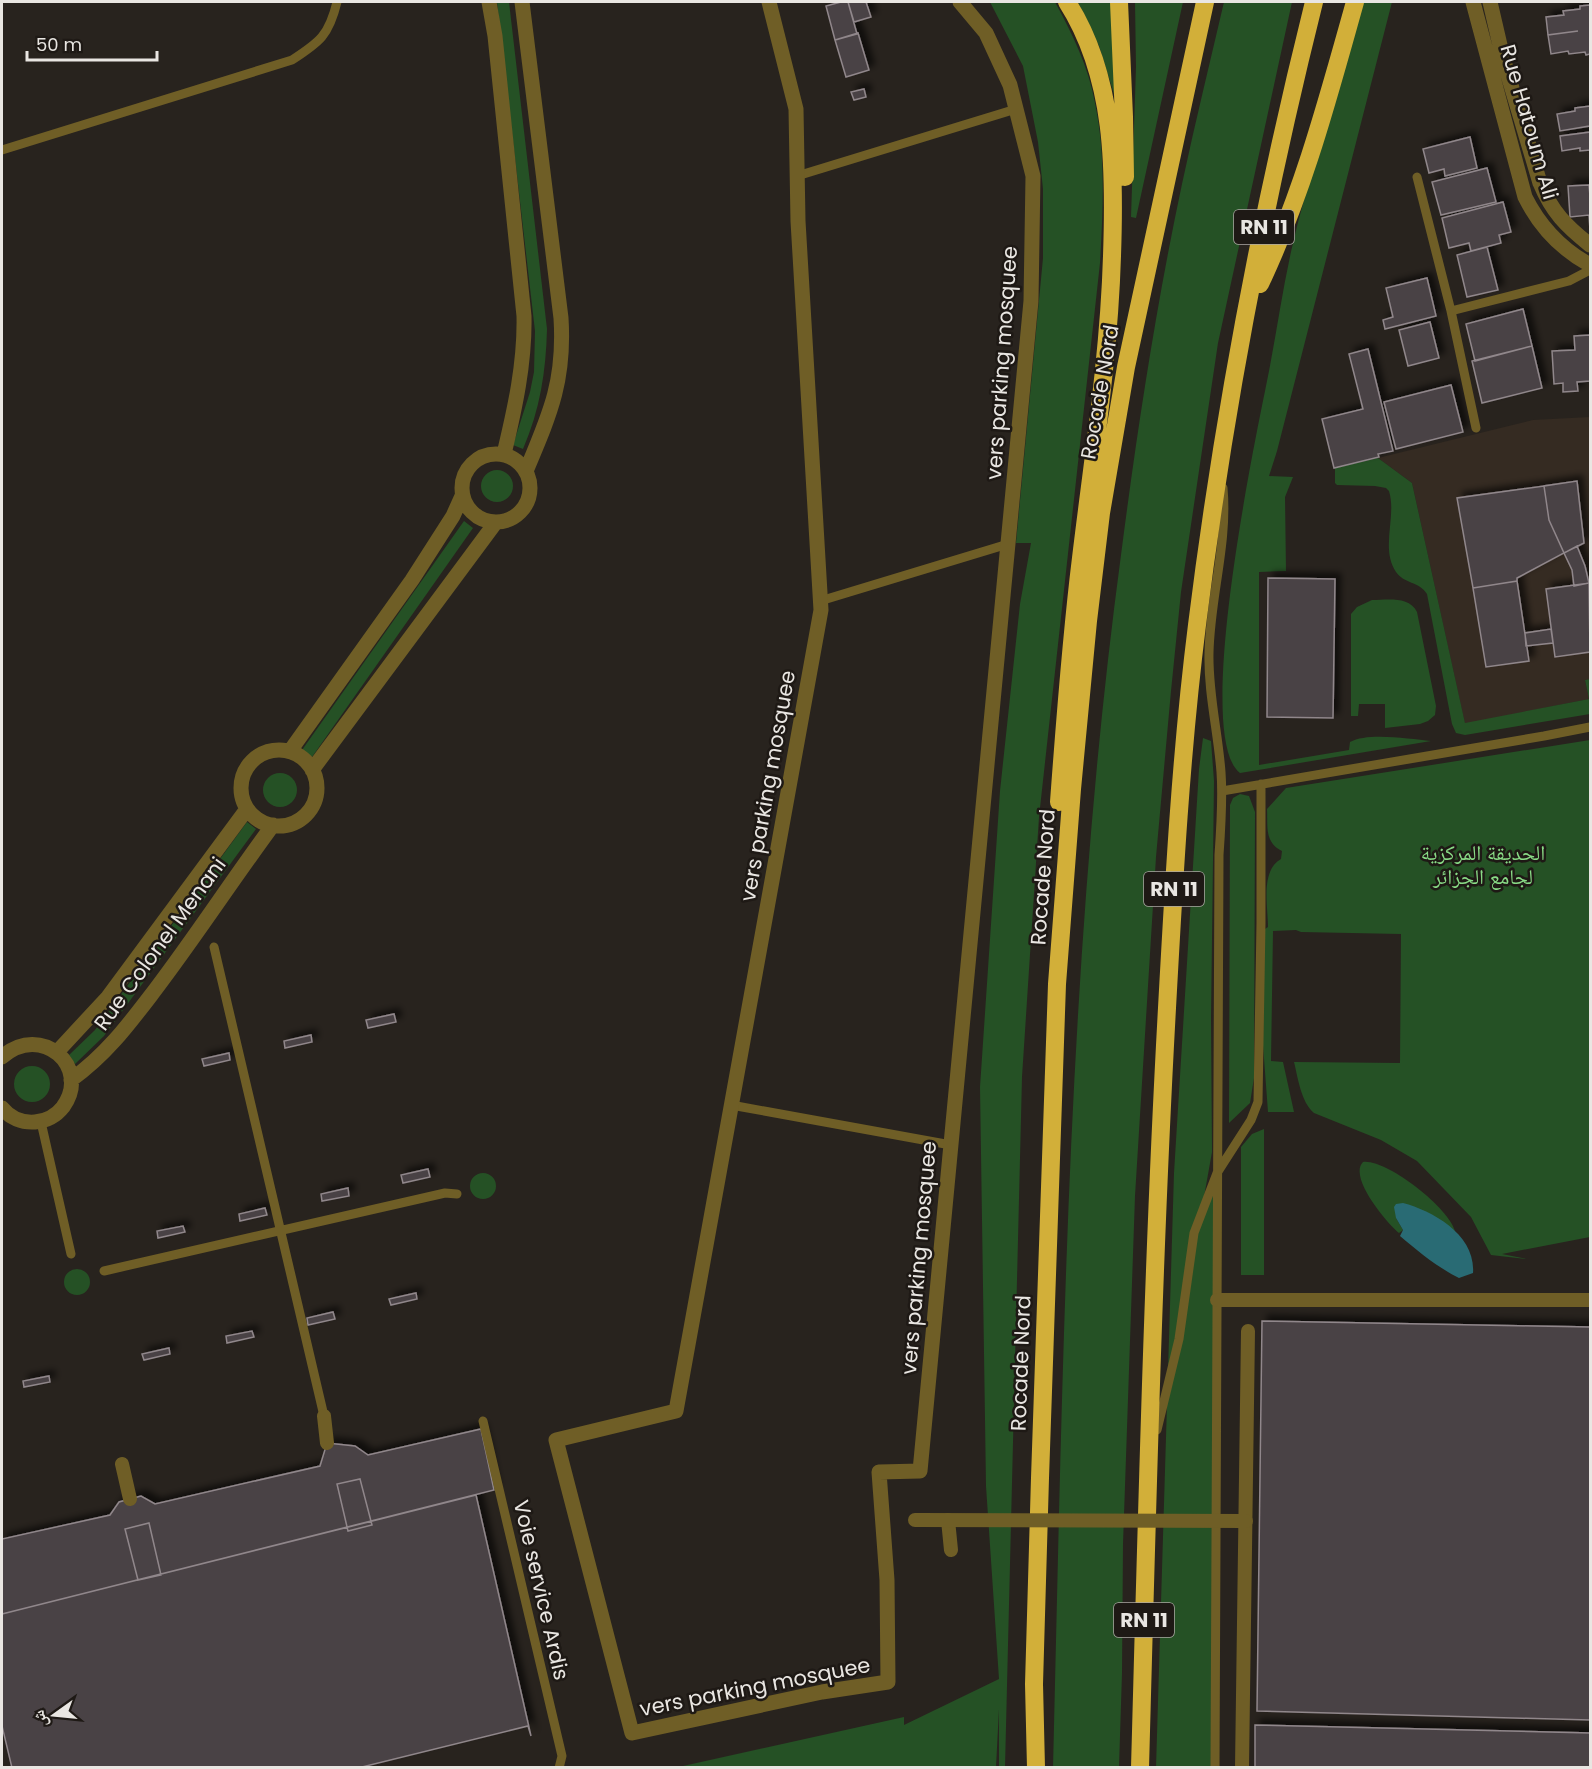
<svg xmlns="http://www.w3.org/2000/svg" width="1592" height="1769" font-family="Poppins,'Noto Naskh Arabic',sans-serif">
	<defs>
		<filter id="shadow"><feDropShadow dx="5.5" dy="-5.5" stdDeviation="3" flood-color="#0009"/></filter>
	</defs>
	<rect width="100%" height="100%" fill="#28231e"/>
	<path fill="#352b22" d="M 1590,417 L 1590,679 L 1585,680 L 1589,699 L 1465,724 L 1412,483 L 1378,458 L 1533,420 Z"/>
	<path fill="#255125" d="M 497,2 L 509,2 L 547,329 C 546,371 540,410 523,449 L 513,445 L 530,392 L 534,372 L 535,331 Z
		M 990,2 L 1055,2 C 1072,33 1089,68 1095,103 C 1106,156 1103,209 1100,263 L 1039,817 L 1022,1077 L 1005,1767 L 999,1767 L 999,1709 L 996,1767 L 674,1768 L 904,1717 L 904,1725 L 999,1679 L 986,1486 L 980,1087 L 1000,791 L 1020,604 L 1031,543 L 1016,543 L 1043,258 L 1043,189 L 1038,142 L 1023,66 Z
		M 1078,2 L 1111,2 L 1117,94 L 1114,94 L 1099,46 Z
		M 1135,2 L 1183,2 L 1136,218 L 1131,217 L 1136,67 Z
		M 1224,2 L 1292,2 L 1218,343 L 1181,592 L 1171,691 L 1156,857 L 1135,1196 L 1123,1544 L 1122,1673 L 1119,1767 L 1053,1768 C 1063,1363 1067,956 1121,555 C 1137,431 1156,306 1182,184 C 1195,123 1210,62 1224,2 Z
		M 1359,2 L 1392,2 L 1277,451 L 1269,476 L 1293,477 L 1285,497 L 1286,571 L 1259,572 L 1259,765 L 1349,750 L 1350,742 C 1368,732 1410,739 1431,741 L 1240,773 C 1193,737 1254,446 1266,386 C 1276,338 1282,290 1293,243 C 1299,216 1307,190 1314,164 C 1329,110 1344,56 1359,2 Z
		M 1378,458 L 1412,483 L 1465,723 L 1589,699 L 1585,680 L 1590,679 L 1590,714 L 1465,735 L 1456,733 L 1452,724 L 1427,594 C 1419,581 1404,584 1396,572 C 1380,548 1397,517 1389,491 L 1386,488 L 1375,486 L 1337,485 L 1335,483 L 1335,468 Z
		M481 486a16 16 0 1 1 32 0a16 16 0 1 1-32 0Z
		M 464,521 L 473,528 L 312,757 L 302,750 Z
		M 1372,600 C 1388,600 1409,596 1417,612 L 1436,706 L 1435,715 L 1428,721 L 1420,724 L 1385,728 L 1385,704 L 1359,704 L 1358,716 L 1351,716 L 1351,614 L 1357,607 Z
		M 1203,738 L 1211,741 L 1214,781 L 1211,1019 L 1212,1152 L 1202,1208 L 1217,1173 L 1215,1767 L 1156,1768 L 1174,1173 L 1199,769 Z
		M 1590,740 L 1590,1237 L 1502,1254 L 1527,1259 L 1491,1255 L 1471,1217 L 1417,1161 L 1381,1140 L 1314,1113 C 1301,1102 1298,1078 1294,1062 L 1400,1063 L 1401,934 L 1301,932 L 1296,930 L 1273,931 L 1271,1061 L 1283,1062 L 1294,1112 L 1268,1112 L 1263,1045 L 1264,937 L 1265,929 L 1268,927 C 1268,906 1260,871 1281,859 L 1282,851 C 1264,842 1268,826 1267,809 L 1286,788 Z
		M263 790a17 17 0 1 1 34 0a17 17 0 1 1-34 0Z
		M 1240,794 L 1249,796 L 1255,812 L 1254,1078 L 1250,1103 L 1229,1123 L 1230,805 L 1233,798 Z
		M 247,822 L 256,829 L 104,1036 L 75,1064 L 68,1056 L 95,1030 Z
		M14 1084a18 18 0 1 1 36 0a18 18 0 1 1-36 0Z
		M 1264,1129 L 1264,1275 L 1241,1275 L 1241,1147 L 1252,1134 Z
		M 1363,1162 C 1387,1159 1449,1208 1455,1231 L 1396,1218 L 1403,1230 L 1399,1233 C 1387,1223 1348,1177 1363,1162 Z
		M470 1186a13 13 0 1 1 26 0a13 13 0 1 1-26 0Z
		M64 1282a13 13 0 1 1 26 0a13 13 0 1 1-26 0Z"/>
	<path fill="#296b74" d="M 1403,1203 C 1433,1211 1476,1235 1473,1273 L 1459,1278 C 1437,1267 1419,1252 1400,1236 L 1403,1230 L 1396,1218 L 1394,1207 L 1396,1204 Z"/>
	<path fill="#4a4245" stroke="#90878b" stroke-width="1.5" filter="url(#shadow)" d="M 841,2 L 848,2 L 857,34 L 835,40 L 826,6 Z
		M 848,2 L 866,2 L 871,17 L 854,22 Z
		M 1590,5 L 1590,54 L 1586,55 L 1585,52 L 1569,54 L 1568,51 L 1551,54 L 1548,35 L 1578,31 L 1548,35 L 1546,17 L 1564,15 L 1563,11 L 1580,9 L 1580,6 Z
		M 858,33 L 869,70 L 846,77 L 835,40 Z
		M 864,89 L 866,97 L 854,100 L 851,92 Z
		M 1590,106 L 1590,150 L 1580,151 L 1580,148 L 1562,151 L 1560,136 L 1590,132 L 1590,126 L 1560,131 L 1557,114 L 1575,111 L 1575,108 Z
		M 1470,137 L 1477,168 L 1445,176 L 1444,169 L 1429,173 L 1423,149 Z
		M 1487,168 L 1496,202 L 1441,215 L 1432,182 Z
		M 1589,185 L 1590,196 L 1590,230 L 1589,215 L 1570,217 L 1568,186 Z
		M 1503,202 L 1511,232 L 1499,235 L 1501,243 L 1471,251 L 1469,243 L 1449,248 L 1442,218 Z
		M 1487,247 L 1498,290 L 1467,297 L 1457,255 Z
		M 1427,278 L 1436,316 L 1385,329 L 1383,320 L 1393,317 L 1386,288 Z
		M 1523,309 L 1532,346 L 1475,361 L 1466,324 Z
		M 1430,322 L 1439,358 L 1408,366 L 1399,330 Z
		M 1590,335 L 1590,381 L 1577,382 L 1578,391 L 1563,392 L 1563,383 L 1554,384 L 1552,351 L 1575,350 L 1574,336 Z
		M 1532,346 L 1542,388 L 1482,403 L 1472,361 Z
		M 1368,349 L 1393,451 L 1378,454 L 1379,457 L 1334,468 L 1322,419 L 1363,409 L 1349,354 Z
		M 1451,385 L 1463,432 L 1396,449 L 1384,402 Z
		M 1577,481 L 1584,543 L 1564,553 L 1549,520 L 1544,486 Z
		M 1544,486 L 1549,520 L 1564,553 L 1517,578 L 1517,581 L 1473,588 L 1457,498 Z
		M 1577,546 L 1585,566 L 1589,583 L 1574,586 L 1572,570 L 1564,553 Z
		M 1268,578 L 1335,579 L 1333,718 L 1267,717 Z
		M 1517,581 L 1529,661 L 1486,667 L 1473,588 Z
		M 1589,583 L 1590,652 L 1555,657 L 1546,589 Z
		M 1551,629 L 1553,643 L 1526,646 L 1525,633 Z
		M 394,1014 L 396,1022 L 368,1028 L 366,1020 Z
		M 311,1035 L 312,1042 L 285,1048 L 284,1041 Z
		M 229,1053 L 230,1060 L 204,1066 L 202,1059 Z
		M 428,1169 L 430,1177 L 403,1183 L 401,1175 Z
		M 348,1188 L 349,1196 L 322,1201 L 321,1194 Z
		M 265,1208 L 267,1215 L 240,1221 L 239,1214 Z
		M 183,1226 L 185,1232 L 158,1238 L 157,1231 Z
		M 416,1293 L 417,1299 L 391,1305 L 389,1299 Z
		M 333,1312 L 335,1319 L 308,1325 L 307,1318 Z
		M 1262,1321 L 1590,1327 L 1590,1720 L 1257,1711 Z
		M 252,1331 L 254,1337 L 227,1343 L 226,1336 Z
		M 169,1348 L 170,1354 L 144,1360 L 142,1354 Z
		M 49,1376 L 50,1382 L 24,1387 L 23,1381 Z
		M 481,1429 L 494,1490 L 2,1614 L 2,1539 L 110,1515 L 119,1502 L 141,1496 L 155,1504 L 320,1466 L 327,1443 L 355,1446 L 368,1455 Z
		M 360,1479 L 372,1525 L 348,1531 L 337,1484 Z
		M 476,1495 L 531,1736 L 528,1726 L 358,1768 L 12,1768 L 2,1726 L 2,1614 Z
		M 149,1523 L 161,1575 L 138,1580 L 125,1529 Z
		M 1255,1725 L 1590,1733 L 1590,1768 L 1255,1768 Z"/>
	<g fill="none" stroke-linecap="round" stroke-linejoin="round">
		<path stroke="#6f5e26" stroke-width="9" d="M 2,150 L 292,60 C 320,42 329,35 337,2
			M 797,176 L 1016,109
			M 1417,177 L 1451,311 L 1476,428
			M 1451,311 L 1569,281 L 1590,270
			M 820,601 L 1008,544
			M 1222,791 L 1544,736 L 1590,727
			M 214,947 L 324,1416
			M 731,1105 L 951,1145
			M 41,1122 L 71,1254
			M 104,1271 L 445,1193 L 457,1194
			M 483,1421 L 562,1756 L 559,1768
			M 1157,1430 L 1179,1339 L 1194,1233 L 1217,1173 L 1251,1120 L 1258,1102 L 1261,923 L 1261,784
			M 1215,1768 L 1219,855 C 1221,827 1223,799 1221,772 C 1218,732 1208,693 1209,653 C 1210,597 1228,544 1223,488"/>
		<path stroke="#6f5e26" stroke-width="14" d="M 1217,1300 L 1590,1300
			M 324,1416 L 327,1443
			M 122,1464 L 130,1499
			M 948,1520 L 951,1550
			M 1242,1768 L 1248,1331"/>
		<path stroke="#6f5e26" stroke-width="15" d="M 769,2 L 796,109 L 798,221 L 821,610 L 676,1411 L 556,1440 L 632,1733 L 822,1692 L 888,1682 L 887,1580 L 879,1472 L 920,1471 L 1031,301 L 1033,176 L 1010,85 L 986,33 L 960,2"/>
		<path stroke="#6f5e26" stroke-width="15" d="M 489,2 L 495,36 L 524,316 C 525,363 515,408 504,454
			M 522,2 L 561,318 C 565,381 550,414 526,471
			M 1473,2 L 1525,197 C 1540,227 1561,249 1590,265
			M 1490,2 L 1503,58 L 1540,183 C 1552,212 1566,226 1590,245
			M462 488a34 34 0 1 1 68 0a34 34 0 1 1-68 0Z
			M241 788a38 38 0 1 1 76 0a38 38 0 1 1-76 0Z
			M 290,751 L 412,580 L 453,516 L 462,496
			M 312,770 L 496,522
			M 57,1052 L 108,997 L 247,809
			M 2,1057 C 41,1022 92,1067 63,1107 C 56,1116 46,1121 35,1122 C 22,1123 10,1118 2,1108
			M 71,1080 C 107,1054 129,1024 155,990 C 196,936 233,879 273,825"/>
		<path stroke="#d2af39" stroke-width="18" d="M 1119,2 L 1124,117 L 1125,177
			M 1260,284 C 1303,193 1328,98 1355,2
			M 1059,802 C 1065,720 1071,639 1081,558 C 1093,458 1109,357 1112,256 C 1115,170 1115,77 1067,2
			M 1036,1768 L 1034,1684 L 1040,1478 L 1057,984 L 1072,789 L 1088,621 L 1101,513 L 1126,367 L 1205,2
			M 1140,1768 C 1147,1514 1153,1261 1167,1008 C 1174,880 1181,752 1197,625 C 1223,416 1263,206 1314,2"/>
		<path stroke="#6f5e26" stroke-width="14" d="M 915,1520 L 1246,1521"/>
	</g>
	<g text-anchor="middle" stroke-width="5" stroke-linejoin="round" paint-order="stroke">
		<g fill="#1e1915" stroke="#aca8a4" stroke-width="1.5">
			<rect x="1234" y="210" width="60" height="34" rx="4.5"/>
			<rect x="1144" y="872" width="60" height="34" rx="4.5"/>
			<rect x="1114" y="1603" width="60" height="34" rx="4.5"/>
		</g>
		<g font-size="20" font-weight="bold" fill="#e9e6e2">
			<text x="1264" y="234">RN 11</text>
			<text x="1174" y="896">RN 11</text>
			<text x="1144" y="1627">RN 11</text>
		</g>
		<g font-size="21" fill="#e9e6e2" stroke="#1e1915">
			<text transform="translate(1529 122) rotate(74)" y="7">Rue Hatoum Ali</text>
			<text transform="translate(1002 363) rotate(-86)" y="7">vers parking mosquee</text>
			<text transform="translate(1100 392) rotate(-80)" y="7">Rocade Nord</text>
			<text transform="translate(768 786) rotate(-80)" y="7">vers parking mosquee</text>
			<text transform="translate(1043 877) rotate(-86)" y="7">Rocade Nord</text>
			<text transform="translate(160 944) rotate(-54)" y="7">Rue Colonel Menani</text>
			<text transform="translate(919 1258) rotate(-85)" y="7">vers parking mosquee</text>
			<text transform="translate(1021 1363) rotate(-88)" y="7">Rocade Nord</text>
			<text transform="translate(541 1590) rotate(77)" y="7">Voie service Ardis</text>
			<text transform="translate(755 1687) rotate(-11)" y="7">vers parking mosquee</text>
		</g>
		<g font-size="21" fill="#89db86" stroke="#1e1915">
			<text x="1483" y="860">الحديقة المركزية<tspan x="1483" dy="24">لجامع الجزائر</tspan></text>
		</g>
	</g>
	<rect width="1592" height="1769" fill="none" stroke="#e9e6e2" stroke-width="6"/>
	<g transform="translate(54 1715) rotate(255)" stroke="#1e1915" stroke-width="4.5" paint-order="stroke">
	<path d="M0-4.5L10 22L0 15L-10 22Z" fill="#e9e6e2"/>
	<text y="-9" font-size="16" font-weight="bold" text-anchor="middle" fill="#e9e6e2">ش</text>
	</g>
	<path d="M27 51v9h130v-9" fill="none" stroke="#e9e6e2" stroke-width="3"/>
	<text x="36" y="51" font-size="18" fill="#e9e6e2" stroke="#1e1915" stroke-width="4.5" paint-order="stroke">50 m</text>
</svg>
